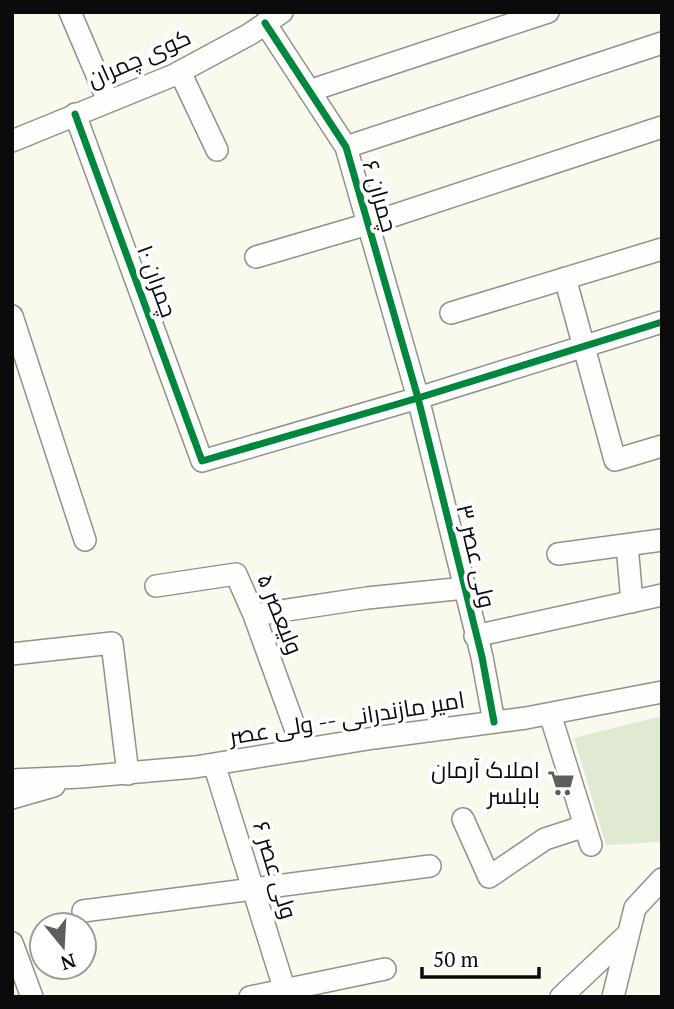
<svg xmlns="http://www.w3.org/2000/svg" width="674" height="1009" font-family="'PT Serif',Cairo,serif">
	<rect width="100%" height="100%" fill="#f9f9ee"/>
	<path fill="#e0ead3" d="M 662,716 L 662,842 L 606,845 L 574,738 Z"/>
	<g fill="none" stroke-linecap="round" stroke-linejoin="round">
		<defs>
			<path id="minor" d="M 70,12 L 108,101
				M 265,23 L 346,147 L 418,398 L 482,657 L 494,722
				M 180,72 L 217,150
				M 309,91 L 548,12
				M 75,114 L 202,461 L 418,398 L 662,322
				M 12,141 L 174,75 L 250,34 L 282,12
				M 346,147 L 662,43
				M 256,257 L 368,224 L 662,127
				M 565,278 L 615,460 L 662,446
				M 451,313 L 662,249
				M 12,316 L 85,540
				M 627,545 L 632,602
				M 558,554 L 662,540
				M 156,586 L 236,574 L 254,615 L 303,750
				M 254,615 L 367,598 L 465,588
				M 475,636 L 662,595
				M 12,654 L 112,643 L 128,774
				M 550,714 L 591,845
				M 214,764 L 285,991
				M 12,780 L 81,777 L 195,767 L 374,738 L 526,718 L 662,692
				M 12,798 L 54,786
				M 463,819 L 489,877 L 545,839 L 585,826
				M 83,911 L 430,866
				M 12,943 L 32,997
				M 250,997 L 385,969
				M 561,997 L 628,934
				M 613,997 L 635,908 L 662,879"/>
		</defs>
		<use href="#minor" stroke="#92928d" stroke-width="24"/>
		<use href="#minor" stroke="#fefefc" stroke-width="21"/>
		<defs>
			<path id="cycleway" d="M 265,23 L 346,147 L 418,398 L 482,657 L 494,722
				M 75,114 L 202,461 L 418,398 L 662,322"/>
		</defs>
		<use href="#cycleway" stroke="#fff" stroke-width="11"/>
		<use href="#cycleway" stroke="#00873e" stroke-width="7"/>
	</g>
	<defs>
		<symbol id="supermarket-bare" viewBox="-9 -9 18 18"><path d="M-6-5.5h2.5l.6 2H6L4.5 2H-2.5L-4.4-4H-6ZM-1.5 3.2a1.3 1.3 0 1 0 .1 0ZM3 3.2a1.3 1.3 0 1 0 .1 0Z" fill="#5e5e5a" stroke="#fff" stroke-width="2.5" paint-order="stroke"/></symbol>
	</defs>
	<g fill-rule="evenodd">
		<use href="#supermarket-bare" x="542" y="764" width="38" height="38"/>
	</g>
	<g text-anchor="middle" stroke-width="7" stroke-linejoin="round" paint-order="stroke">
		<g font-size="23" fill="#0b0b0b" stroke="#fff">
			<text transform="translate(139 58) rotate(-24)" y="8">کوی چمران</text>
			<text transform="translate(380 196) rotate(74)" y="8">چمران ۶</text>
			<text transform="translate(157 281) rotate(70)" y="8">چمران ۱۰</text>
			<text transform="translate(476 556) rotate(77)" y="8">ولی عصر ۳</text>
			<text transform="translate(280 614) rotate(68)" y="8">ولیعصر ۵</text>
			<text transform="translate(347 718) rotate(-9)" y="8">امیر مازندرانی -- ولی عصر</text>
			<text transform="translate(275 870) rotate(73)" y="8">ولی عصر ۶</text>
		</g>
		<g font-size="23" fill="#0b0b0b" stroke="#fff" text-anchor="end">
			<text x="540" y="778">املاک آرمان<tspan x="540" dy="26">بابلسر</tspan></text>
		</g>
	</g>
	<rect width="674" height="1009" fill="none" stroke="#0b0b0b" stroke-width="28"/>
	<g transform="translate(63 946) rotate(162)"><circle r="33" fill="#ffffff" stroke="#9d9d9d" stroke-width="2"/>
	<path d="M0-5L12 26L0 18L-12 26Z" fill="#5e5e5a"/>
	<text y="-10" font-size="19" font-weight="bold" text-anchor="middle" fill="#0b0b0b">N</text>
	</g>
	<path d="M422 967v10h117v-10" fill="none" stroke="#0b0b0b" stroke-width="3.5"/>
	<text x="433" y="967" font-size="21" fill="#0b0b0b" stroke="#ffffff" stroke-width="5" paint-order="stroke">50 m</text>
</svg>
